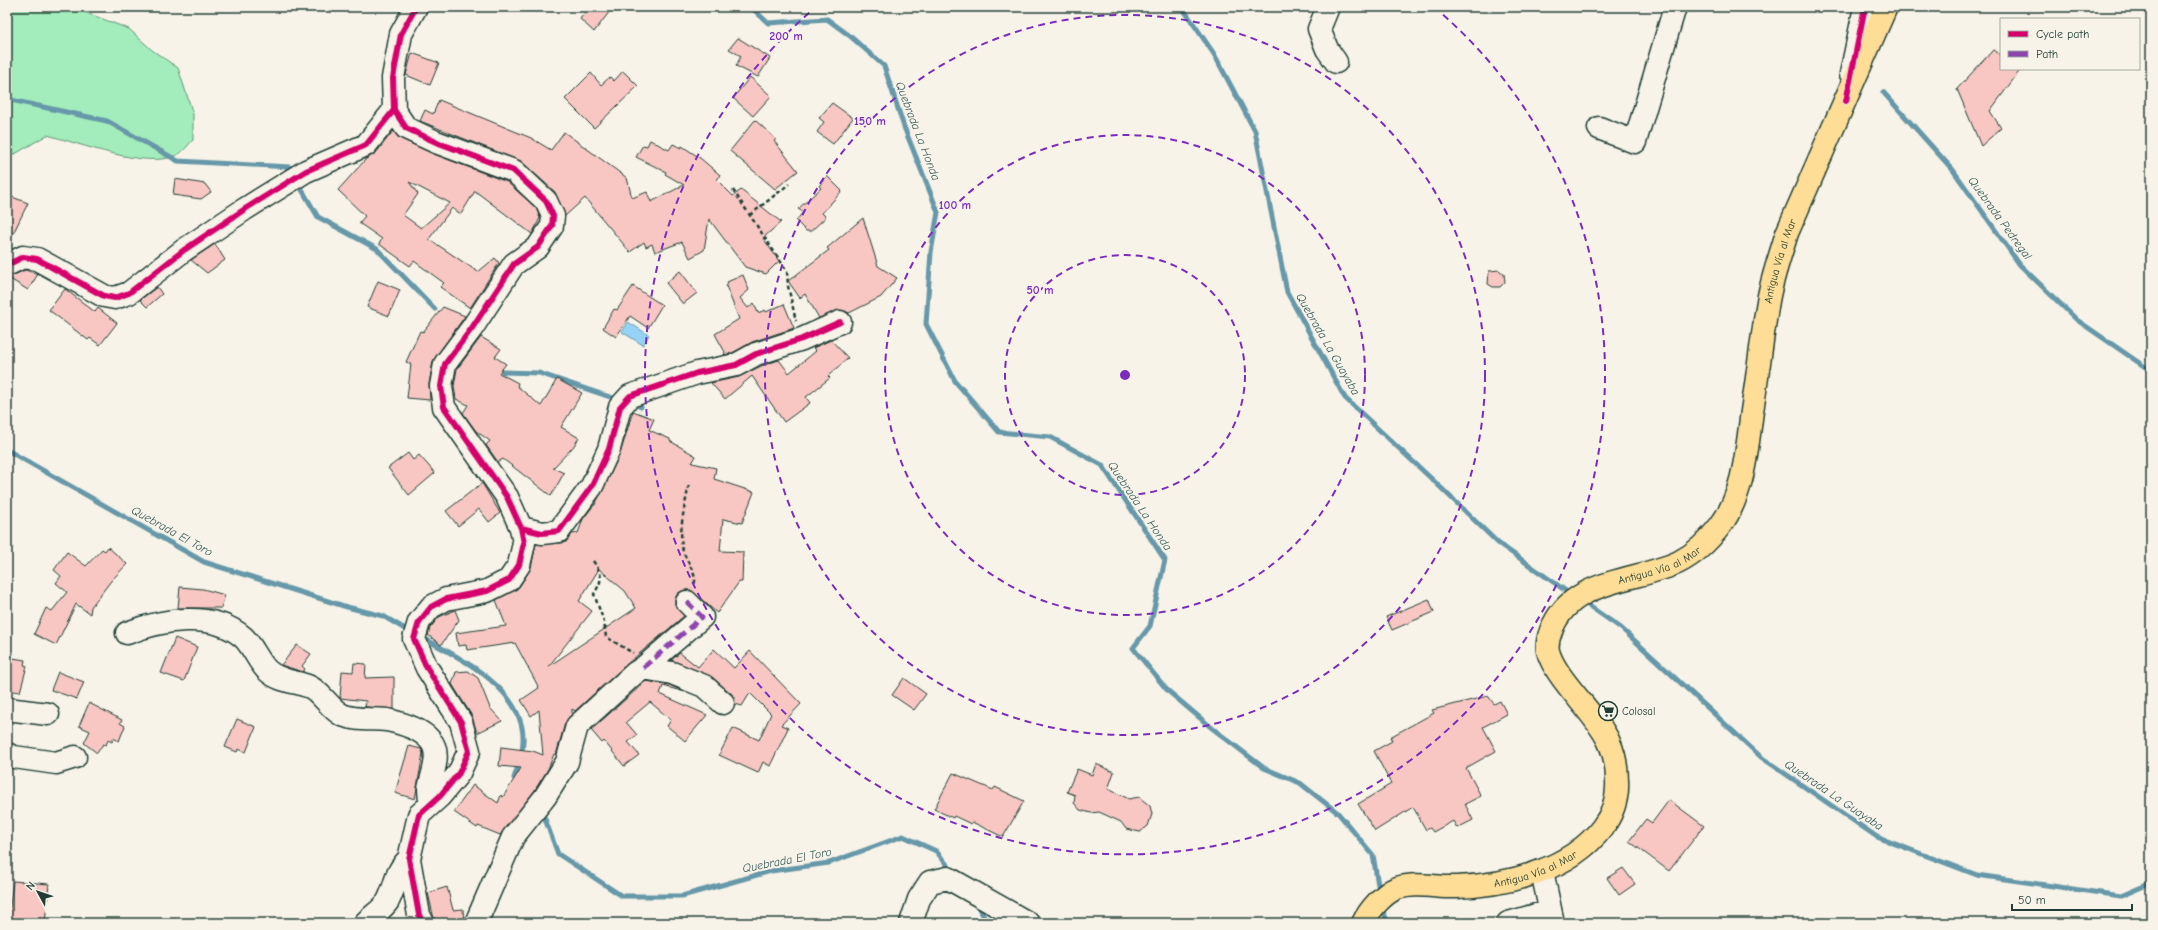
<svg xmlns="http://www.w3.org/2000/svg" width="2158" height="930" font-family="'Comic Neue',sans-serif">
	<rect width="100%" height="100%" fill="#f7f3e8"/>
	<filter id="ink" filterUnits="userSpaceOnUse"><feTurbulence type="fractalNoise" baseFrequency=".025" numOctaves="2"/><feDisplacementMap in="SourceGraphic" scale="8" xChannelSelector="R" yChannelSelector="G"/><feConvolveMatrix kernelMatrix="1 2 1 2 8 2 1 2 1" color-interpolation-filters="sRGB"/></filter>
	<g filter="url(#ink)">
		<path fill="#a3ecbb" stroke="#619478" d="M 7,7 L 77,7 L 79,10 L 129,29 L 152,50 L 178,68 L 193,114 L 193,140 C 188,145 183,152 177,155 C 147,170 79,143 47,135 L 15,154 L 7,153 Z"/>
		<path fill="#96d4f7" stroke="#6698a9" d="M 628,322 L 649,335 L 643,345 L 622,332 Z"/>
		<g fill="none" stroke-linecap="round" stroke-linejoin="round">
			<path stroke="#6698a9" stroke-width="5" d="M 751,7 L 768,23 L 827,19 L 850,36 L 884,66 L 904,127 L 938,212 L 931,252 L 926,324 L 955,381 L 999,432 L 1050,437 L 1102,465 L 1165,560 L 1150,626 L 1133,648 L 1167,690 L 1212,728 L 1264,768 L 1300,783 L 1338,813 L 1373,855 L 1378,885
				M 1182,7 L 1214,54 L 1255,131 L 1287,292 L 1345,398 L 1436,483 L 1498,543 L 1566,591
				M 1883,92 L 1953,170 L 2020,265 L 2077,320 L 2151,371
				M 7,96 L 11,100 L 107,121 L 178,161 L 290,167
				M 298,183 L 318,217 L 377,249 L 435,309
				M 503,372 L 539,373 L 619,400
				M 632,404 L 641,407
				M 7,450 L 204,562 L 347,607 L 383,616 L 405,629
				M 1582,601 L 1621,628 L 1761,757 L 1877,837 L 1977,875 L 2121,896 L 2151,883
				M 427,640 C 468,662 536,697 521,755
				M 519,763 L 514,778 L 519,782
				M 542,811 L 558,854 L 622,896 L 682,896 L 771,871 L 829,863 L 903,836 L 936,851 L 953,872
				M 976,902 L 987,923
				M 1383,911 L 1388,923"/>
		</g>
		<path fill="#f8c7c3" stroke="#1f3d34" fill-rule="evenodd" d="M 589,7 L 613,7 L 594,32 L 580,19 Z
			M 738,38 L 770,58 L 758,77 L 736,66 L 741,56 L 729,49 Z
			M 1993,50 L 2001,55 L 2001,69 L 2021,69 L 1990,111 L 2001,128 L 1981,146 L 1957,89 Z
			M 412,53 L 439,63 L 430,85 L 406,75 Z
			M 623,71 L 638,86 L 594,128 L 565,99 L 591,73 L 601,85 L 610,77 L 614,81 Z
			M 750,77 L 771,96 L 753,116 L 733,98 Z
			M 439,100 L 531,138 L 551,150 L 564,132 L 627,178 L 632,198 L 647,192 L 651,202 L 684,185 L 665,174 L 666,172 L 636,157 L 643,145 L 647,146 L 650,140 L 669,150 L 673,144 L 681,148 L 682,146 L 700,158 L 720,175 L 717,180 L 733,196 L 741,190 L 781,222 L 763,238 L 779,261 L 766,274 L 745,267 L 709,219 L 704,250 L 690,258 L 682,242 L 655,252 L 652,244 L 646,247 L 644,242 L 630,252 L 585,198 L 565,216 L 555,192 L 522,162 L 420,121 L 425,110 L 433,114 Z
			M 832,103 L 853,118 L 833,144 L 817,132 L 824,122 L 819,118 Z
			M 755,120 L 776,139 L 774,141 L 798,171 L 775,189 L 730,151 Z
			M 393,131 L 401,139 L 431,153 L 507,182 L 536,208 L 540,218 L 532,234 L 475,191 L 461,214 L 452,208 L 429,239 L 478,272 L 495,258 L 499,263 L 470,308 L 440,287 L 444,283 L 414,261 L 410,266 L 379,244 L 382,239 L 359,223 L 365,216 L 338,190 L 366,159 L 376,153 ZM 409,182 L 450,203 L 421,228 L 403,215 L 418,194 Z
			M 827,176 L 842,191 L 822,213 L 826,217 L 811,231 L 806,231 L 796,221 L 803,212 L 798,209 L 821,188 L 819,186 Z
			M 175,179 L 205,184 L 211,192 L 201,199 L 173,195 Z
			M 7,195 L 28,203 L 7,246 Z
			M 863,218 L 878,266 L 897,278 L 881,297 L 849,313 L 841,310 L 819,318 L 805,294 L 800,298 L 788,281 L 829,250 L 827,248 Z
			M 215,244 L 225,260 L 207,273 L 191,260 Z
			M 25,270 L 38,274 L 28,290 L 7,277 L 7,274 L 16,274 Z
			M 1499,270 L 1504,274 L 1505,282 L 1500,287 L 1493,287 L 1488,284 L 1489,271 Z
			M 680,271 L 697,293 L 683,304 L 666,283 Z
			M 743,275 L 749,290 L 740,298 L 748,308 L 754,303 L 758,313 L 765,310 L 766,312 L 784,304 L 794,328 L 752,342 L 732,353 L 724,355 L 725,352 L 715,334 L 739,319 L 726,286 L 728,284 L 727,282 Z
			M 378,281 L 400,290 L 389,316 L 367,307 Z
			M 633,286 L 662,305 L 648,328 L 630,316 L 616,337 L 603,328 L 614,309 L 617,310 Z
			M 157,287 L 162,294 L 147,307 L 140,300 Z
			M 65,289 L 95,312 L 98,308 L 117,323 L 100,345 L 90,338 L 88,340 L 49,310 Z
			M 443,307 L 465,316 L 433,361 L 429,384 L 430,400 L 407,398 L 411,364 L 406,362 L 420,331 L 423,332 Z
			M 481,337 L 501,349 L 495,357 L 506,364 L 499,373 L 518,383 L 517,386 L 541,406 L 557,379 L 582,393 L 561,427 L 579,438 L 573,447 L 553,468 L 564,473 L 551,496 L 503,459 L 498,462 L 486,445 L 490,441 L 476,431 L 463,413 L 468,405 L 456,399 L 454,386 L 457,369 Z
			M 831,340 L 848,358 L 828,376 L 830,378 L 806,397 L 810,403 L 784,422 L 752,376 L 725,399 L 711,383 L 739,377 L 761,366 L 779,360 L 789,373 L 816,351 L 813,348 Z
			M 633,411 L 654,419 L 649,430 L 670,439 L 670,441 L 696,456 L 692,463 L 716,468 L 714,479 L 754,492 L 742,523 L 723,519 L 720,551 L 743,552 L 742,582 L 739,582 L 717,613 L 691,590 L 684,590 L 678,593 L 675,598 L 675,605 L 684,616 L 627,664 L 575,711 L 572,709 L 572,714 L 565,723 L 556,755 L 554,754 L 548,769 L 535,790 L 500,835 L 478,826 L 477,828 L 454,812 L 473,785 L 498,803 L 501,795 L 503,797 L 521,768 L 499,766 L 501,747 L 533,751 L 543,755 L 539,710 L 531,716 L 521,700 L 539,688 L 515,643 L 467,650 L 466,645 L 458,646 L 456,633 L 506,626 L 496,600 L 519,587 L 531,568 L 536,544 L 561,543 L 566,542 L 572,534 L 578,533 L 583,519 L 594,505 L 595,505 L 620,454 ZM 599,569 L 625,591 L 636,608 L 549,666 L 592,611 L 579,601 Z
			M 408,453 L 413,460 L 419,455 L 435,473 L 409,495 L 388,468 Z
			M 482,483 L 500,513 L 489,522 L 479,509 L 458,526 L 446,511 Z
			M 108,547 L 127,564 L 110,582 L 91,607 L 90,614 L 76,604 L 56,645 L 34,634 L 46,608 L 52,611 L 67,592 L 56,583 L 61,576 L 54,570 L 67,552 L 86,566 L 102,549 L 105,551 Z
			M 180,587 L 203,589 L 225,595 L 221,608 L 178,608 Z
			M 1429,599 L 1434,612 L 1392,630 L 1386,617 Z
			M 455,610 L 459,620 L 441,645 L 428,635 L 430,628 L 439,617 Z
			M 175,638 L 197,647 L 184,681 L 161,673 Z
			M 297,645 L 311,654 L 302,666 L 305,669 L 303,672 L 281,665 Z
			M 714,649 L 734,668 L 750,651 L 801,704 L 781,725 L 788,728 L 770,766 L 763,762 L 758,773 L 719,755 L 733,728 L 759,740 L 771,714 L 750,693 L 742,706 L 735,704 L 732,694 L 712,677 L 671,660 L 680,653 L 698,667 Z
			M 7,657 L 25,660 L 24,665 L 27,666 L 20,692 L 7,690 Z
			M 354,663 L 366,664 L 365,678 L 394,677 L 394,709 L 365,707 L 366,701 L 340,698 L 342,671 L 353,672 Z
			M 468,671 L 478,678 L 490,708 L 502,721 L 477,733 L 472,716 L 452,684 L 456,672 Z
			M 58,672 L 84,682 L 77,699 L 51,690 Z
			M 904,678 L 926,694 L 914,710 L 892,695 Z
			M 646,681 L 669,685 L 685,692 L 663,686 L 660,694 L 707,715 L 685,741 L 667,726 L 671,720 L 650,702 L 626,722 L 637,735 L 628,742 L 639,755 L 624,766 L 604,741 L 602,743 L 591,730 Z
			M 1488,696 L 1494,704 L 1500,701 L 1507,714 L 1483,727 L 1496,751 L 1466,768 L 1481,796 L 1465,804 L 1473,820 L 1457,828 L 1453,821 L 1433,832 L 1430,828 L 1426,830 L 1413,807 L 1375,831 L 1358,804 L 1391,784 L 1374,751 L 1392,741 L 1390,737 L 1434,713 L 1432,710 Z
			M 89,703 L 122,720 L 120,723 L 125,726 L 119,741 L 113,738 L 112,742 L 108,740 L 106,745 L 103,744 L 97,753 L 84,743 L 90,731 L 79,726 Z
			M 237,719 L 256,727 L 246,752 L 238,749 L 237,752 L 225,747 Z
			M 409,746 L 421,749 L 423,753 L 415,799 L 395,793 Z
			M 1096,764 L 1114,772 L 1108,789 L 1129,799 L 1139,797 L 1150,806 L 1152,814 L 1148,826 L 1140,832 L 1126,829 L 1121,822 L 1099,812 L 1091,813 L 1080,810 L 1074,803 L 1075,795 L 1067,792 L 1077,769 L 1092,775 Z
			M 953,773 L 993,790 L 995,787 L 1024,801 L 1003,837 L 972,822 L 971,824 L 954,816 L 953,818 L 934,809 Z
			M 1669,800 L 1704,826 L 1669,871 L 1629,841 L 1646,819 L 1652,823 Z
			M 1623,868 L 1635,884 L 1619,895 L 1607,878 Z
			M 13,881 L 49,884 L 45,923 L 8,923 Z
			M 447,887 L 453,910 L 463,909 L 464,923 L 435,923 L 428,893 Z"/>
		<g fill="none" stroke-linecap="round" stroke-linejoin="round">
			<defs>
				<path id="minor" d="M 416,7 L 401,34 L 393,78 L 394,110 L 406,128 L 436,142 L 514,171 L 546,201 L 553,216 L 552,226 L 538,247 L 514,264 L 472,328 L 445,364 L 441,386 L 444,407 L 507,497 L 521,528 L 524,543 L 519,565 L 509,580 L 487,591 L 446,599 L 431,607 L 419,622 L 414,639 L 427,668 L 461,722 L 469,751 L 459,773 L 440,796 L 419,815 L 409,859 L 419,915 L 423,923
					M 1328,7 L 1319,29 L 1327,49 L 1336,62
					M 1851,74 L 1865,7
					M 1599,128 L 1635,142 L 1675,7
					M 11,263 L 23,257 L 37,259 L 104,296 L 115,298 L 129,293 L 184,250 L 245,209 L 306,171 L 366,145 L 394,110
					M 521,528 L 542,533 L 559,531 L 592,486 L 609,449 L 620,407 L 630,396 L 697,373 L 736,365 L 756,354 L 802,339 L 840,322
					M 127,633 C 161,620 212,610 243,637 C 253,646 258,662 268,671 C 280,682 296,681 310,687 C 321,692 329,708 342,715 C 356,721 372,718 387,720 C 401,723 421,729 430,740 C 442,753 432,774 429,789 C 429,794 430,800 431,804
					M 643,668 L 702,617 L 687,602
					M 7,709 L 48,714
					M 7,754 L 14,757 L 56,763 L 75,757
					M 1542,871 L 1553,923
					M 365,923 C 372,916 383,909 388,901 C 397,884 394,873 409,859
					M 476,923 L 513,837 L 545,797 L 567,762 L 577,726 L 635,673 L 643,668 L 672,673 L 704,686 L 723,703
					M 911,923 L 919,899 L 930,882 L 948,878 L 1028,923
					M 1508,923 L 1550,911"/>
				<g id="major">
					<path id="s1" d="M 1363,923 C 1369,910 1384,893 1397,888 C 1417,882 1437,888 1457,887 C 1508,885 1570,870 1602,828 C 1612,815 1618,798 1617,781 C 1617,768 1615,755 1609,742 C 1597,714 1555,679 1548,651 C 1547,645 1549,636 1551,631 C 1570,578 1637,582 1679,562 C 1695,554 1710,539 1720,526 C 1744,495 1747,448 1752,411 C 1758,374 1762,337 1768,301 C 1772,278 1780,256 1787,233 L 1886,7"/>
				</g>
			</defs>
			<use href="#minor" stroke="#1f3d34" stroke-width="25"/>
			<use href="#major" stroke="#1f3d34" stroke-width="25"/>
			<path stroke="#1f3d34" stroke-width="2.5" stroke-dasharray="4 3" stroke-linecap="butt" d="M 733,190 L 787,271 L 788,286 L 796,321
				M 750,215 L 789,184
				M 689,485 C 685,505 679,527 682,547 C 684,559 699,575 694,585
				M 593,561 C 603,575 603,579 594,594 L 604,622 L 606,637 L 633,653"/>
			<use href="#minor" stroke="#f7f3e8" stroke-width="22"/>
			<use href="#major" stroke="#fedd96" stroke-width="22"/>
			<path stroke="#8e44ad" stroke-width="5" stroke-dasharray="10 5" stroke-linecap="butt" d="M 643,668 L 702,617 L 687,602"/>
			<defs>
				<path id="cycleway" d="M 416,7 L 401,34 L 393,78 L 394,110 L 406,128 L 436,142 L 514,171 L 546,201 L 553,216 L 552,226 L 538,247 L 514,264 L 472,328 L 445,364 L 441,386 L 444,407 L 507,497 L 521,528 L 524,543 L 519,565 L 509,580 L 487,591 L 446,599 L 431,607 L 419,622 L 414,639 L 427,668 L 461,722 L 469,751 L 459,773 L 440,796 L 419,815 L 409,859 L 419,915 L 423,923
					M 1846,101 L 1865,7
					M 11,263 L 23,257 L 37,259 L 104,296 L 115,298 L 129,293 L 184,250 L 245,209 L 306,171 L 366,145 L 394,110
					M 521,528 L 542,533 L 559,531 L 592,486 L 609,449 L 620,407 L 630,396 L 697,373 L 736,365 L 756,354 L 802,339 L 840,322"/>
			</defs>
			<use href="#cycleway" stroke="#f7f3e8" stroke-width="8"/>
			<use href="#cycleway" stroke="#d6006c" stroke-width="6"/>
		</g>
	</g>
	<g fill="none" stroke="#7b2cbf" stroke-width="2" stroke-dasharray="7 5">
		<circle cx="1125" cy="375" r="120"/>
		<circle cx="1125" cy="375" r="240"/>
		<circle cx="1125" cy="375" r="360"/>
		<path d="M1434 7A480 480 0 1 1 816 7"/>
	</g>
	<defs>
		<symbol id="supermarket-ring" viewBox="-11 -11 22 22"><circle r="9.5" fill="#f7f3e8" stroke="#1f3d34" stroke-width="1.5"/><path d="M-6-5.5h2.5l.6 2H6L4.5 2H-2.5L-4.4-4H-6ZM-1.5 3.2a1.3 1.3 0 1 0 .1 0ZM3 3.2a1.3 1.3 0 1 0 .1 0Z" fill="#1f3d34"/></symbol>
	</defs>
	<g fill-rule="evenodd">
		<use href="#supermarket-ring" x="1597" y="700" width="22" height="22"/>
	</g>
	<g text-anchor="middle" stroke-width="4" stroke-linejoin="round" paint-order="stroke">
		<g font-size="11" fill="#1f3d34" stroke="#f7f3e8">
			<text dy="4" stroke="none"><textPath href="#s1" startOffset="972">Antigua Vía al Mar</textPath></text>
			<text dy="4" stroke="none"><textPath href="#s1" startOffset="624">Antigua Vía al Mar</textPath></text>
			<text dy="4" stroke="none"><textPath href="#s1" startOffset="191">Antigua Vía al Mar</textPath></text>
		</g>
		<g font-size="11" fill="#1f3d34" stroke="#f7f3e8" text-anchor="start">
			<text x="1622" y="715">Colosal</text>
		</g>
		<g font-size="12" font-style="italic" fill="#375b5b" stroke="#f7f3e8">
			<text transform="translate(918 131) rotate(69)" y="4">Quebrada La Honda</text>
			<text transform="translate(2000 218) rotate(54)" y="4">Quebrada Pedregal</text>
			<text transform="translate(1328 344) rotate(60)" y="4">Quebrada La Guayaba</text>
			<text transform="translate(1140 506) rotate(56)" y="4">Quebrada La Honda</text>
			<text transform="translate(172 531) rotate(29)" y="4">Quebrada El Toro</text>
			<text transform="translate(1834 795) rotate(34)" y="4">Quebrada La Guayaba</text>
			<text transform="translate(787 860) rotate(-11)" y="4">Quebrada El Toro</text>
		</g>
	</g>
	<circle cx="1125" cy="375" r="6" fill="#7b2cbf" stroke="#f7f3e8" stroke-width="2"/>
	<g font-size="12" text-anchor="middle" font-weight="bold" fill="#7b2cbf" stroke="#f7f3e8" stroke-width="4" stroke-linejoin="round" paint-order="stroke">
		<text x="786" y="40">200 m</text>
		<text x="870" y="125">150 m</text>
		<text x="955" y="209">100 m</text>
		<text x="1040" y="294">50 m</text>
	</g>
	<rect width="2158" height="930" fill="none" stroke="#f7f3e8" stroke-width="24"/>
	<rect x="12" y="12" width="2134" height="906" fill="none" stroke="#1f3d34" stroke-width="1.5" filter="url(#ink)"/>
	<rect x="2000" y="18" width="140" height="52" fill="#f7f3e8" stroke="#a1aaa0"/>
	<rect x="2008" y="31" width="20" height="6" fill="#d6006c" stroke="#a1aaa0"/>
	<text x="2036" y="38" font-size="12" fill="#1f3d34">Cycle path</text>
	<rect x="2008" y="51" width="20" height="6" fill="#8e44ad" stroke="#a1aaa0"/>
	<text x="2036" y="58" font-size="12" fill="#1f3d34">Path</text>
	<g transform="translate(38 892) rotate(310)" stroke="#f7f3e8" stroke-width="3" paint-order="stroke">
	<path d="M0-3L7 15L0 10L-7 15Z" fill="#1f3d34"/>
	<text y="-6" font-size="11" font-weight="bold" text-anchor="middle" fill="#1f3d34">N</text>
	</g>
	<path d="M2012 904v6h120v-6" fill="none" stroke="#1f3d34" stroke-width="2"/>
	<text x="2018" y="904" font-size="12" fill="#1f3d34" stroke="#f7f3e8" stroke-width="3" paint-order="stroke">50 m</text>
</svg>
